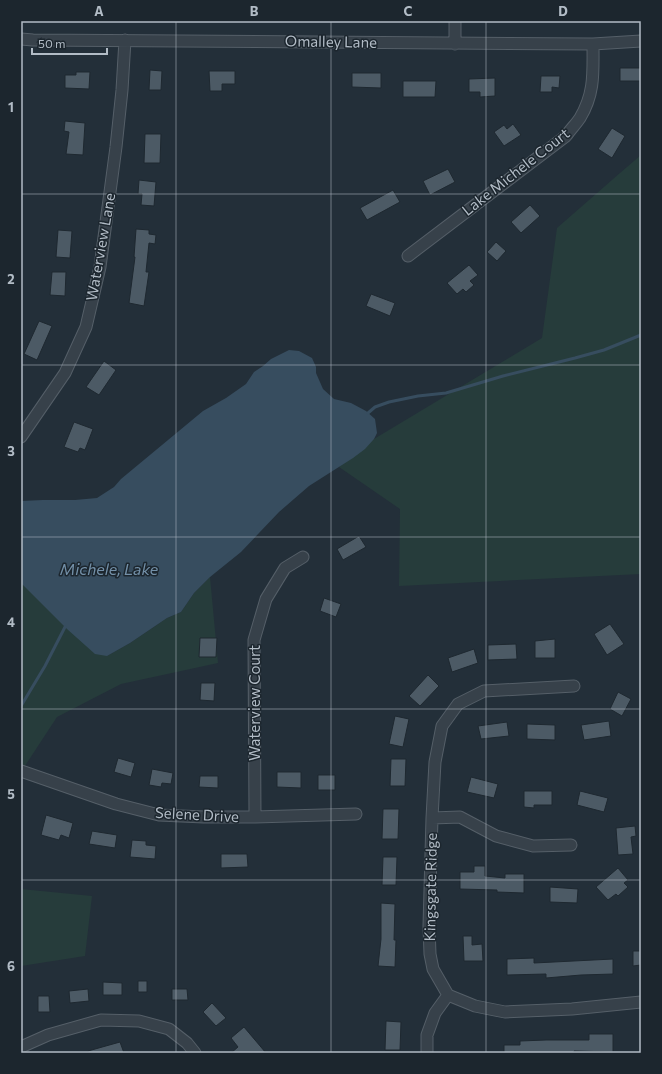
<svg xmlns="http://www.w3.org/2000/svg" width="662" height="1074" font-family="Commissioner,sans-serif">
	<rect width="100%" height="100%" fill="#232f39"/>
	<path fill="#263c3b" d="M 641,155 L 641,574 L 399,586 L 400,509 L 339,467 L 374,439 L 542,338 L 557,228 L 620,173 Z
		M 210,577 L 218,663 L 121,684 L 57,717 L 21,772 L 21,582 L 107,656 L 130,643 L 167,618 L 181,612 L 194,593 Z
		M 21,889 L 92,896 L 85,956 L 21,966 Z"/>
	<path fill="#374d5f" d="M 289,350 L 299,351 L 312,358 L 316,367 L 316,373 L 323,389 L 334,399 L 351,403 L 366,411 L 375,419 L 377,433 L 374,439 L 365,449 L 353,458 L 309,486 L 279,512 L 241,552 L 210,577 L 194,593 L 181,612 L 167,618 L 130,643 L 107,656 L 95,654 L 67,629 L 21,583 L 21,501 L 43,500 L 75,500 L 97,498 L 114,487 L 121,479 L 203,411 L 226,398 L 246,384 L 254,372 L 263,366 L 271,359 Z"/>
	<g fill="none" stroke-linecap="round" stroke-linejoin="round">
		<path stroke="#374d5f" stroke-width="3" d="M 368,413 L 375,407 L 389,402 L 418,396 L 446,393 L 503,376 L 575,358 L 604,350 L 641,335
			M 21,706 L 45,666 L 65,627"/>
	</g>
	<path fill="#4c5a65" stroke="#1e2830" d="M 620,68 L 641,68 L 641,81 L 620,81 Z
		M 150,70 L 162,71 L 161,90 L 149,90 Z
		M 209,71 L 235,71 L 235,84 L 222,84 L 222,91 L 210,91 Z
		M 76,72 L 90,72 L 89,89 L 65,88 L 65,75 L 76,75 Z
		M 352,73 L 381,73 L 381,88 L 352,87 Z
		M 541,76 L 560,76 L 559,88 L 552,87 L 552,92 L 540,92 Z
		M 495,78 L 495,96 L 480,97 L 480,92 L 469,92 L 469,79 Z
		M 403,81 L 436,81 L 435,97 L 403,97 Z
		M 65,121 L 85,123 L 83,155 L 66,154 L 69,132 L 64,131 Z
		M 513,124 L 521,135 L 504,146 L 494,132 L 504,125 L 507,129 Z
		M 612,128 L 625,136 L 612,158 L 598,149 Z
		M 145,134 L 161,134 L 160,163 L 144,163 Z
		M 448,169 L 455,182 L 430,195 L 423,181 Z
		M 139,180 L 156,182 L 154,206 L 141,205 L 142,194 L 138,194 Z
		M 393,190 L 400,202 L 367,220 L 360,208 Z
		M 530,205 L 540,216 L 521,233 L 511,222 Z
		M 136,229 L 149,230 L 149,234 L 156,235 L 155,244 L 149,243 L 146,272 L 149,272 L 144,306 L 129,303 L 135,257 L 134,257 Z
		M 58,230 L 72,231 L 70,258 L 56,257 Z
		M 496,242 L 506,251 L 497,261 L 487,252 Z
		M 469,265 L 478,275 L 470,281 L 474,285 L 466,292 L 463,289 L 457,294 L 447,283 Z
		M 52,272 L 66,272 L 65,296 L 50,295 Z
		M 371,294 L 395,303 L 390,316 L 366,306 Z
		M 39,321 L 52,326 L 37,360 L 24,354 Z
		M 104,361 L 116,370 L 99,395 L 86,387 Z
		M 74,422 L 93,429 L 85,450 L 80,448 L 78,452 L 64,447 Z
		M 359,536 L 366,547 L 343,560 L 337,549 Z
		M 324,598 L 341,604 L 336,617 L 320,611 Z
		M 610,624 L 624,644 L 607,655 L 594,634 Z
		M 200,638 L 217,638 L 216,657 L 199,657 Z
		M 555,639 L 555,658 L 535,658 L 535,641 Z
		M 516,644 L 517,659 L 488,660 L 488,645 Z
		M 474,649 L 478,663 L 452,672 L 448,658 Z
		M 428,675 L 439,686 L 420,706 L 409,696 Z
		M 201,683 L 215,683 L 214,701 L 200,700 Z
		M 618,692 L 631,699 L 622,716 L 610,709 Z
		M 395,716 L 409,719 L 403,747 L 389,744 Z
		M 609,721 L 611,736 L 584,740 L 581,725 Z
		M 507,722 L 509,736 L 481,739 L 478,726 Z
		M 527,724 L 555,725 L 555,740 L 527,739 Z
		M 118,758 L 135,763 L 131,777 L 114,772 Z
		M 391,759 L 406,759 L 405,786 L 390,786 Z
		M 152,769 L 173,773 L 171,784 L 162,783 L 161,787 L 149,785 Z
		M 277,772 L 301,772 L 301,788 L 277,787 Z
		M 318,775 L 335,775 L 335,790 L 318,790 Z
		M 200,776 L 218,776 L 218,788 L 199,787 Z
		M 471,777 L 498,784 L 494,798 L 467,792 Z
		M 524,791 L 552,791 L 552,805 L 534,805 L 534,808 L 524,807 Z
		M 580,791 L 608,798 L 604,812 L 577,805 Z
		M 383,809 L 399,809 L 398,839 L 382,839 Z
		M 46,815 L 73,823 L 69,838 L 61,835 L 59,840 L 41,835 Z
		M 635,826 L 636,836 L 631,837 L 633,854 L 618,855 L 616,828 Z
		M 92,831 L 117,835 L 115,848 L 89,844 Z
		M 132,840 L 146,841 L 146,845 L 156,846 L 155,859 L 130,857 Z
		M 221,854 L 247,854 L 248,867 L 221,868 Z
		M 383,857 L 397,857 L 396,885 L 382,885 Z
		M 474,866 L 485,866 L 485,876 L 505,878 L 505,874 L 524,874 L 524,893 L 497,892 L 497,890 L 460,889 L 460,872 L 474,872 Z
		M 618,868 L 628,880 L 624,883 L 628,887 L 618,896 L 616,894 L 608,900 L 596,887 Z
		M 550,887 L 578,889 L 577,903 L 550,902 Z
		M 381,903 L 395,904 L 394,940 L 396,940 L 395,967 L 378,966 L 381,939 Z
		M 463,936 L 472,936 L 472,945 L 482,944 L 483,961 L 464,961 Z
		M 633,951 L 641,951 L 641,965 L 633,966 Z
		M 534,958 L 534,963 L 613,959 L 613,974 L 581,975 L 546,978 L 546,974 L 507,975 L 507,959 Z
		M 138,981 L 147,981 L 147,992 L 138,992 Z
		M 103,982 L 122,983 L 122,995 L 103,995 Z
		M 88,989 L 89,1001 L 70,1003 L 69,991 Z
		M 172,989 L 187,989 L 188,1000 L 172,1000 Z
		M 38,996 L 49,996 L 50,1012 L 38,1012 Z
		M 212,1003 L 226,1018 L 216,1026 L 203,1012 Z
		M 386,1021 L 401,1022 L 400,1050 L 385,1050 Z
		M 244,1027 L 266,1053 L 231,1053 L 238,1047 L 231,1038 Z
		M 589,1034 L 613,1034 L 613,1052 L 574,1051 L 574,1053 L 504,1053 L 504,1045 L 520,1045 L 520,1041 L 546,1040 L 589,1040 Z
		M 120,1042 L 124,1053 L 88,1053 L 88,1051 Z"/>
	<g fill="none" stroke-linecap="round" stroke-linejoin="round">
		<defs>
			<path id="minor" d="M 455,21 L 455,44
				M 21,39 L 33,40 L 593,44 L 641,41
				M 408,256 L 566,136 C 570,130 576,124 580,118 C 595,93 593,72 593,44
				M 21,437 L 65,373 L 86,327 L 100,267 L 116,147 L 122,90 L 125,40
				M 574,686 L 484,691 L 458,704 L 442,726 L 435,762 L 432,818 L 429,926 L 430,954 L 433,969 L 448,995 L 475,1006 L 505,1012 L 572,1009 L 641,1002
				M 21,771 L 116,804 L 159,815 L 204,817 L 255,817 L 356,814
				M 255,817 L 254,640 L 266,599 L 285,568 L 303,557
				M 432,818 L 460,817 L 496,836 L 533,846 L 571,845
				M 21,1047 L 48,1035 L 101,1020 L 139,1021 L 169,1029 L 187,1043 L 195,1053
				M 427,1053 L 427,1035 L 435,1013 L 448,995"/>
		</defs>
		<use href="#minor" stroke="#555f68" stroke-width="13"/>
		<use href="#minor" stroke="#37414a" stroke-width="11"/>
	</g>
	<path fill="none" stroke="#b2bcc6" stroke-width="1" stroke-opacity="0.55" d="M 176,21 L 176,1053M 331,21 L 331,1053M 486,21 L 486,1053M 21,194 L 641,194M 21,365 L 641,365M 21,537 L 641,537M 21,709 L 641,709M 21,880 L 641,880"/>
	<g text-anchor="middle" stroke-width="3" stroke-linejoin="round" paint-order="stroke">
		<g font-size="15" fill="#b2bcc6" stroke="#1c262e">
			<text transform="translate(331 42) rotate(1)" y="5">Omalley Lane</text>
			<text transform="translate(516 172) rotate(-38)" y="5">Lake Michele Court</text>
			<text transform="translate(101 247) rotate(-80)" y="5">Waterview Lane</text>
			<text transform="translate(255 703) rotate(-90)" y="5">Waterview Court</text>
			<text transform="translate(197 815) rotate(3)" y="5">Selene Drive</text>
			<text transform="translate(431 887) rotate(-89)" y="5">Kingsgate Ridge</text>
		</g>
		<g font-size="16" font-style="italic" fill="#7390a8" stroke="#1c262e">
			<text x="109" y="575">Michele, Lake</text>
		</g>
	</g>
	<rect width="662" height="1074" fill="none" stroke="#1c262e" stroke-width="44"/>
	<path d="M32 48v6h75v-6" fill="none" stroke="#b2bcc6" stroke-width="2"/>
	<text x="38" y="48" font-size="12" fill="#b2bcc6" stroke="#1c262e" stroke-width="3" paint-order="stroke">50 m</text>
	<rect x="22" y="22" width="618" height="1030" fill="none" stroke="#b2bcc6" stroke-width="1.5"/>
	<g font-size="13" text-anchor="middle" font-weight="bold" fill="#b2bcc6">
		<text x="99" y="16">A</text>
		<text x="254" y="16">B</text>
		<text x="408" y="16">C</text>
		<text x="563" y="16">D</text>
		<text x="11" y="112">1</text>
		<text x="11" y="284">2</text>
		<text x="11" y="456">3</text>
		<text x="11" y="627">4</text>
		<text x="11" y="799">5</text>
		<text x="11" y="971">6</text>
	</g>
</svg>
